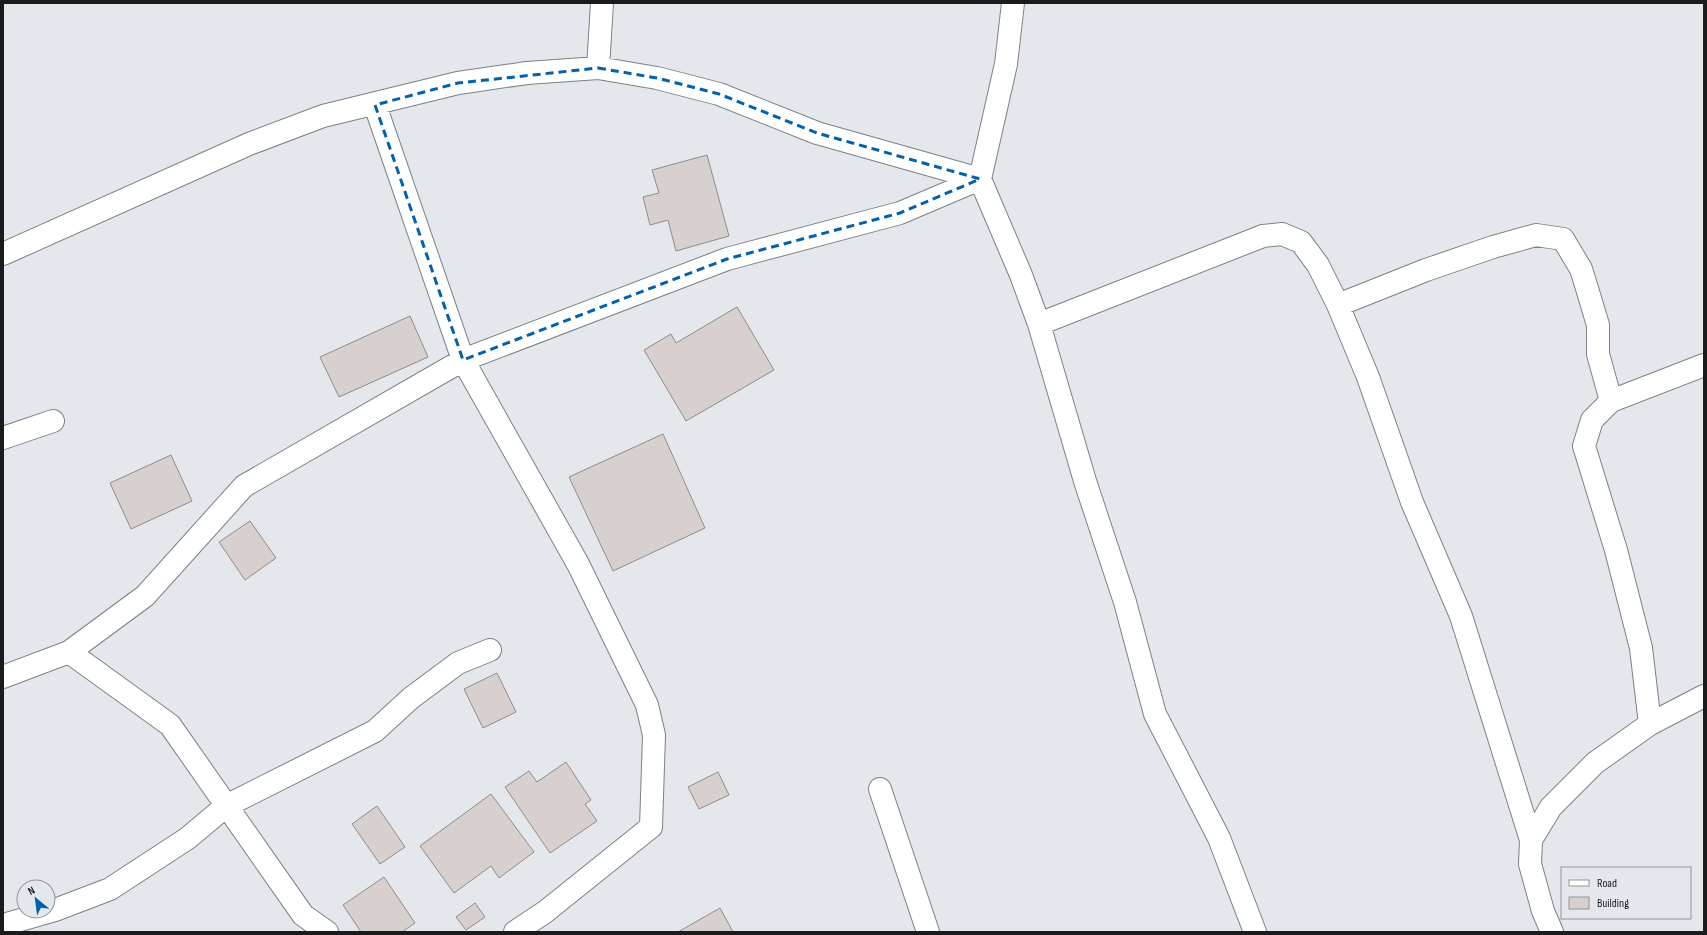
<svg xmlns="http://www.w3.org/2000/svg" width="1707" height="935" font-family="'Sofia Sans Condensed',sans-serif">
	<rect width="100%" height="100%" fill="#e4e7ec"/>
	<path fill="#d7d0ce" stroke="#918b89" d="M 707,155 L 729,236 L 676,251 L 668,220 L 650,225 L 643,197 L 659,193 L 652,170 Z
		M 737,307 L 774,370 L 686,421 L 644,350 L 671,334 L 676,343 Z
		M 410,316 L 428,357 L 339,397 L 320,357 Z
		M 663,434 L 705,528 L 613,571 L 569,477 Z
		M 171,455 L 192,501 L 131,529 L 110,483 Z
		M 250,521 L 276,558 L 245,580 L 219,542 Z
		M 497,673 L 516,712 L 483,728 L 464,689 Z
		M 566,762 L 591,800 L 585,804 L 597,821 L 550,853 L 505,787 L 529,771 L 537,782 Z
		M 718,772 L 729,795 L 699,809 L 688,787 Z
		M 491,794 L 534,852 L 499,878 L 491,866 L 454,893 L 420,846 Z
		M 377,806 L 405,847 L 380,864 L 352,824 Z
		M 384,877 L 415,923 L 402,932 L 361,932 L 343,905 Z
		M 475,903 L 485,917 L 466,930 L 456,917 Z
		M 720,908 L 733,932 L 678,932 Z"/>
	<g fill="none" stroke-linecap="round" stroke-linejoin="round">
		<defs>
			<path id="street" d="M 1013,3 L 1006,64 L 980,179 L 1021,275 L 1039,324 L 1085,481 L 1125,602 L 1155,714 L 1219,838 L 1255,932
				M 598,68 L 602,3
				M 375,105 L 463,360 L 578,564 L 647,705 L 654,735 L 651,827 L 545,912 L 515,932
				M 3,254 L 249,144 L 323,116 L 458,83 L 527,73 L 598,68 L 657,78 L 719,94 L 817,133 L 980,179 L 900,213 L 727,259 L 463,360 L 244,486 L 145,596 L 69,652 L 3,677
				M 1338,305 L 1426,270 L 1493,247 L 1536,235 L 1563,239 L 1581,269 L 1586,285 L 1598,325 L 1598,354 L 1611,401
				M 1039,324 L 1263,236 L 1282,234 L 1301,242 L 1318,265 L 1338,305 L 1368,377 L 1412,502 L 1461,616 L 1531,840
				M 3,438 L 53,421
				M 69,652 L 170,725 L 303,915 L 327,932
				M 1650,724 L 1641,648 L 1616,550 L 1584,446 L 1592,420 L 1611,401 L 1704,365
				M 880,789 L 928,932
				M 3,925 L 55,910 L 110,889 L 188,838 L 226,806 L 375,731 L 411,698 L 458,663 L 490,650
				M 1552,932 L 1543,911 L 1530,864 L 1531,840 L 1551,807 L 1595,763 L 1650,724 L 1704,696"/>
		</defs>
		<use href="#street" stroke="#7d8085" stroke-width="24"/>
		<use href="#street" stroke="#fff" stroke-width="22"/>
	</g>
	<path fill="none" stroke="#0261ae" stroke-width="3" stroke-dasharray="8 5" stroke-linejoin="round" d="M 598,68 L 657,78 L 719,94 L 817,133 L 980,179 L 900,213 L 727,259 L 463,360 L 375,105 L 458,83 Z"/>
	<rect width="1707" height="935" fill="none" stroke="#191b1d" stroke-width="8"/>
	<rect x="1561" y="867" width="130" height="52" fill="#e4e7ec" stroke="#939599"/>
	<rect x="1569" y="880" width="20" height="6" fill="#ffffff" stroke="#939599"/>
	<text x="1597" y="887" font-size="12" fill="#191b1d">Road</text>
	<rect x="1569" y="897" width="20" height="12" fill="#d7d0ce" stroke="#939599"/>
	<text x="1597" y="907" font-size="12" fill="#191b1d">Building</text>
	<g transform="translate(36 899) rotate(331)"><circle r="19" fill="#e4e7ec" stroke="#939599"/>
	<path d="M0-3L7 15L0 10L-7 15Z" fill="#0261ae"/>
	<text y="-6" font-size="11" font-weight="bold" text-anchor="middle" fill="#191b1d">N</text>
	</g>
</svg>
